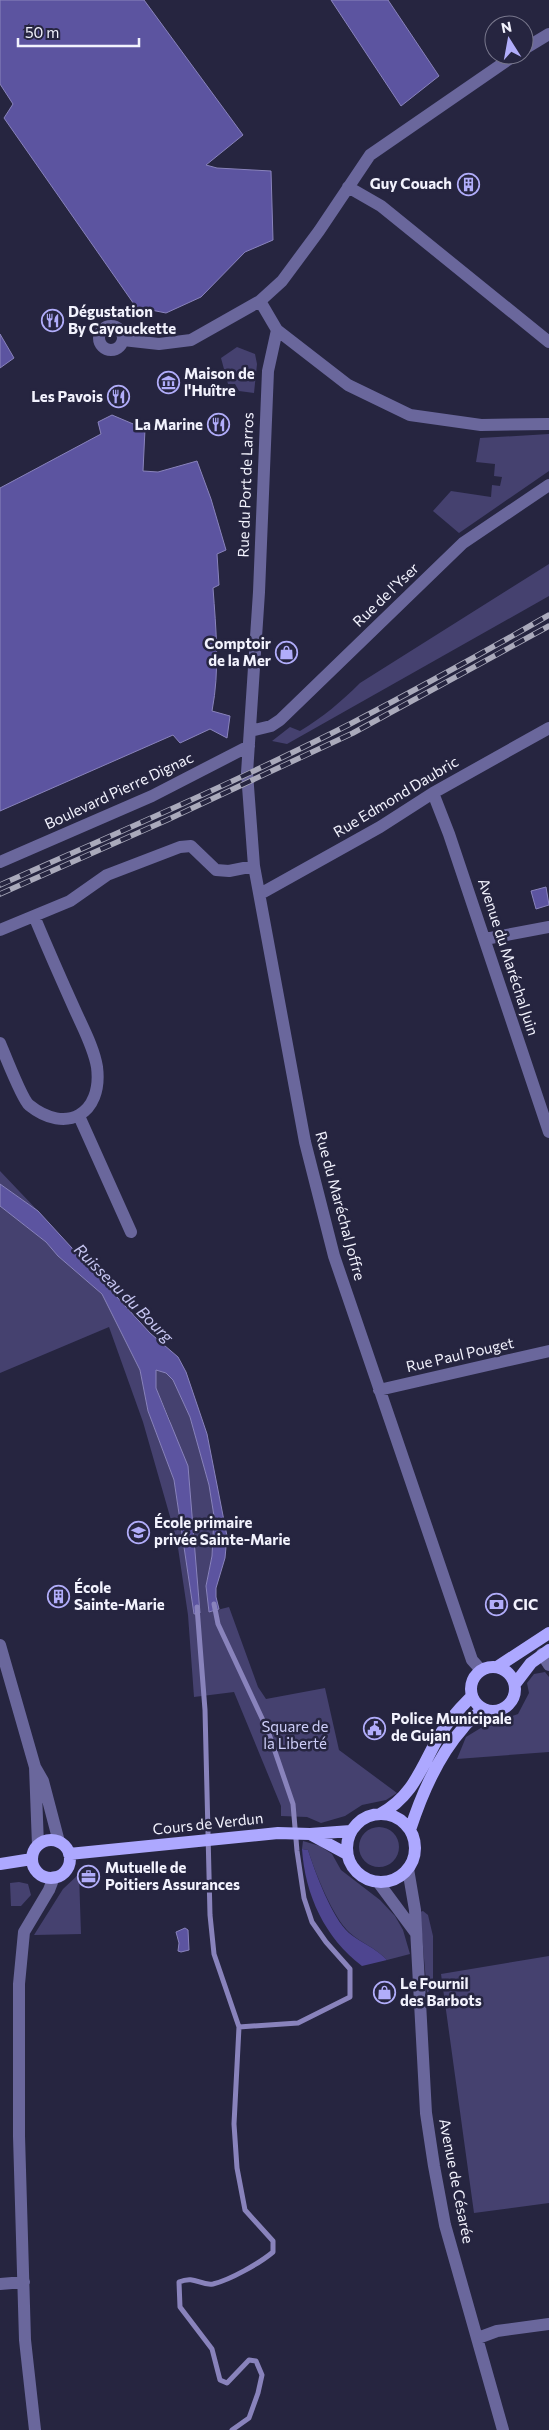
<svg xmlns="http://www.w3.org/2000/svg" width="549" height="2430" font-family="Commissioner,sans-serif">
	<rect width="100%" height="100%" fill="#262540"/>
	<path fill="#45416f" d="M 237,347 L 255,354 L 257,364 L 254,393 L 239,391 L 235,384 L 228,384 L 221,358 Z
		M 549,434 L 549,471 L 459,533 L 433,511 L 451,491 L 491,497 L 492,485 L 500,486 L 502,477 L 494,476 L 495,464 L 476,462 L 480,438 Z
		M 549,564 L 549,596 L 287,744 L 272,741 L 290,727 L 300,731 C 323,717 341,702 360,683 Z
		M 0,1171 L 38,1211 L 0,1184 Z
		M 0,1206 L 46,1242 L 58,1256 L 102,1294 L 140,1370 L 148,1411 L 174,1480 L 194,1614 L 200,1613 L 198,1590 L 170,1420 L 156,1388 L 156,1370 L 166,1373 L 173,1380 L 190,1417 L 209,1485 L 214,1516 L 212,1556 L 206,1586 L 209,1612 L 229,1607 L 258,1687 L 266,1699 L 325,1688 L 339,1750 L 397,1793 L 386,1800 L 362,1805 L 345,1816 L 321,1823 L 307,1817 L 281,1816 L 281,1806 L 234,1692 L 194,1697 L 188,1615 L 177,1541 L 143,1422 L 109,1327 L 0,1373 Z
		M 545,1672 L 549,1677 L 549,1752 L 457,1759 L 466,1737 L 484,1726 L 518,1714 L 529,1693 L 527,1683 L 534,1674 Z
		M359 1847a20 20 0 1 1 40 0a20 20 0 1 1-40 0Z
		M 303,1841 L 320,1846 L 332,1854 L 341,1870 L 380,1900 L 395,1916 L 403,1930 L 410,1954 L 387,1960 C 376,1948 361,1943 350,1933 C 333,1918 315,1872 308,1850 L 302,1849 Z
		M 79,1874 L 81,1934 L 34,1935 L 63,1889 Z
		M 19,1882 L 28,1884 L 31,1895 L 21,1906 L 11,1906 L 10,1883 Z
		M 423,1911 L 428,1915 L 433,1936 L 433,1987 L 427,1993 L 420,1912 Z
		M 549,1956 L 549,2203 L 474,2213 L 441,1974 Z"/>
	<path fill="#4e4590" d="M 302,1849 L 308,1850 C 315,1872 332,1918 349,1933 C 361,1943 376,1948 387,1960 L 362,1966 C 325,1938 305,1895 302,1849 Z"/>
	<path fill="#5c54a0" stroke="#8983bc" d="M 0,0 L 144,0 L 243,135 L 206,165 L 217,168 L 271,171 L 273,240 L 245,252 L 201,297 L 166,313 L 136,307 L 4,118 L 13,104 L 0,84 Z
		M 331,0 L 388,0 L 439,76 L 401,106 Z
		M 0,334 L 14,358 L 0,368 Z
		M 112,415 L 145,429 L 143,471 L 158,472 L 197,461 L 211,499 L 226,550 L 217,554 L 219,585 L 213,588 C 216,629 220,670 212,711 L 230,716 L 227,738 L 210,729 L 180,743 L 173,735 L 0,811 L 0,488 L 101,434 L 98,422 Z
		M 546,887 L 549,905 L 536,909 L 531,891 Z
		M 0,1184 L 38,1211 L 150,1333 L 178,1357 L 186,1372 L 207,1434 L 227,1536 L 225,1558 L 216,1588 L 216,1597 L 219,1609 L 209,1612 L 206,1586 L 212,1556 L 214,1516 L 209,1485 L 190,1417 L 173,1380 L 166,1373 L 156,1370 L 156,1388 L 188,1466 L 200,1613 L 194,1614 L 174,1480 L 148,1411 L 140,1370 L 102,1294 L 58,1256 L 46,1242 L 0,1206 Z
		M 185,1928 L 188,1930 L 189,1950 L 181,1952 L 178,1951 L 179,1943 L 176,1932 Z"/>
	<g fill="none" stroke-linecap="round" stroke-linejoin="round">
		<path stroke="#8983bc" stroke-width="5" d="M 214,1604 L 218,1624 L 268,1731 L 293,1804 L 297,1851 L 304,1898 L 312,1922 L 326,1942 L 350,1969 L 350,1997 L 298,2023 L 239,2027
			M 197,1607 L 205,1710 L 210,1915 L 214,1954 L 239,2027 L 234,2124 L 237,2168 L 245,2210 L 273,2241 L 273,2252 C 260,2263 230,2280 213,2284 C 200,2286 195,2275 179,2282 L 180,2307 L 212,2349 L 220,2380 L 227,2383 L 249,2360 L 256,2361 L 262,2375 L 258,2393 L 249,2418 L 232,2430"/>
		<path stroke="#6a679c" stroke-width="12" d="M 524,49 L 549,34
			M 348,187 L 381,206 L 549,342
			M 260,301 L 277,330 L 348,385 L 410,415 L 481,425 L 549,424
			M99 338a12 12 0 1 1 24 0a12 12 0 1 1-24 0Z
			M 277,330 L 268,371 L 259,592 L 247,773 L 254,866 L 305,1142 L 334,1256 L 472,1660 L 481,1670
			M 123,340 L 159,344 L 191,340 L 260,301 L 282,281 L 319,231 L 370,155 L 515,55
			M 250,731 L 271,726 L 280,720 L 463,543 L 549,485
			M 433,793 L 449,834 L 549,1132
			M 0,862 L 152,796 L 249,746
			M 260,894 L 380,827 L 433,793 L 549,728
			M 0,930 L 70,901 L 107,875 L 180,847 L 191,846 L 216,870 L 229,871 L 254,866
			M 485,939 L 549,927
			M 0,1043 C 5,1055 22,1099 29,1105 C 66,1135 103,1114 97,1067 C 94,1048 83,1028 75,1010 C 61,979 47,947 34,916
			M 79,1116 L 131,1232
			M 379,1390 L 549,1351
			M 0,1645 L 35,1767 L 43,1781 L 59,1842
			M 542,1654 L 549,1665
			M 35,1767 L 38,1845
			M 408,1869 L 415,1910 L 426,2113 L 434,2166 L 445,2225 L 503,2430
			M 378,1882 L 415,1932
			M 0,2284 L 24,2282
			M 478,2338 L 497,2331 L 549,2324
			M 35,2430 L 25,2340 L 19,2136 L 19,1984 L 24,1932 L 49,1890 L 54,1877"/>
		<path stroke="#ada8ff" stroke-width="12" d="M471 1689a22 22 0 1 1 44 0a22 22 0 1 1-44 0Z
			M 497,1667 L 549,1633
			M 515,1684 L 531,1663 L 549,1650
			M 380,1814 C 413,1797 422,1766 439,1736 C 448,1721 459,1709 471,1697
			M347 1848a34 34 0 1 1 68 0a34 34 0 1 1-68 0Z
			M 410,1830 C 421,1796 439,1755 463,1728 C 468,1721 476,1715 483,1709
			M 310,1834 L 347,1854
			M32 1859a19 19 0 1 1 38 0a19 19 0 1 1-38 0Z
			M 69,1854 L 278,1833 L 310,1834 L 351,1831
			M 0,1864 L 32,1859"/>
		<defs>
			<path id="rail" d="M 0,885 C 117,833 236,782 350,724 C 417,689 483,653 549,615
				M 0,894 L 167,820 L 353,733 L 549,626"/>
		</defs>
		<use href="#rail" stroke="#aab" stroke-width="5.5"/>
		<use href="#rail" stroke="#262540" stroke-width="4" stroke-dasharray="11" stroke-linecap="butt"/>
	</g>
	<defs>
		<symbol id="building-ring" viewBox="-11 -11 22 22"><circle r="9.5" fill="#262540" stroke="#b1adfa" stroke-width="1.5"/><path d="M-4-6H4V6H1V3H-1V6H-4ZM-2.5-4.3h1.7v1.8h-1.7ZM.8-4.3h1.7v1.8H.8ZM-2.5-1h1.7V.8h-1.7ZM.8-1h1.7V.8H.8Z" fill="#b1adfa"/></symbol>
		<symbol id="restaurant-ring" viewBox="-11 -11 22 22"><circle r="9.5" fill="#262540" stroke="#b1adfa" stroke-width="1.5"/><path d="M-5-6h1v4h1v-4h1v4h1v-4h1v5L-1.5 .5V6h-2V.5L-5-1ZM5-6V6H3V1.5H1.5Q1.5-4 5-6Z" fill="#b1adfa"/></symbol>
		<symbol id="museum-ring" viewBox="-11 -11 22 22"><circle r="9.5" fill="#262540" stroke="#b1adfa" stroke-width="1.5"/><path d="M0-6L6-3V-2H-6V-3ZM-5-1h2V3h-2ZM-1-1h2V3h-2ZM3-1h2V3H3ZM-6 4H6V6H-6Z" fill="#b1adfa"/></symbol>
		<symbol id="shop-ring" viewBox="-11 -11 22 22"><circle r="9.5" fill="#262540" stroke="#b1adfa" stroke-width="1.5"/><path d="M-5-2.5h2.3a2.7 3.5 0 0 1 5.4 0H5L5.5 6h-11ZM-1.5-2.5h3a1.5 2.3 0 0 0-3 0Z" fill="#b1adfa"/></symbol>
		<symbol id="school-ring" viewBox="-11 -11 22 22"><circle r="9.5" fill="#262540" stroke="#b1adfa" stroke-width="1.5"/><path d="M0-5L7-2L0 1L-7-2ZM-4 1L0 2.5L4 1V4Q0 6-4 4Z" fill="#b1adfa"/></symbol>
		<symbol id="bank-ring" viewBox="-11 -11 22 22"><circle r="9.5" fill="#262540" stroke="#b1adfa" stroke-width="1.5"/><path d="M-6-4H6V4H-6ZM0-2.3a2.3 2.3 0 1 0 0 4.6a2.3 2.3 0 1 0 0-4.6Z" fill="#b1adfa"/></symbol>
		<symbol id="civic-ring" viewBox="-11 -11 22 22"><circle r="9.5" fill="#262540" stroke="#b1adfa" stroke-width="1.5"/><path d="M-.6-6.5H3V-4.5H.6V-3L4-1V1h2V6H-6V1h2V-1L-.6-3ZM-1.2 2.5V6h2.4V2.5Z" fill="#b1adfa"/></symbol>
		<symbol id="office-ring" viewBox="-11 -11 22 22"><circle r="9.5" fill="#262540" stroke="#b1adfa" stroke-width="1.5"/><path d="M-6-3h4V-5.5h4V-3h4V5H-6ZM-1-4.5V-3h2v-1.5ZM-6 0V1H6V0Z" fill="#b1adfa"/></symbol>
	</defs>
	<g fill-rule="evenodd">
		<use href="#building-ring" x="456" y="172" width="25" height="25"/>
		<use href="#restaurant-ring" x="40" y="308" width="25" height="25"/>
		<use href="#museum-ring" x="156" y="370" width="25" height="25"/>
		<use href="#restaurant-ring" x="106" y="384" width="25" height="25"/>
		<use href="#restaurant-ring" x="206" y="412" width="25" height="25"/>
		<use href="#shop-ring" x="274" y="640" width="25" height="25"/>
		<use href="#school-ring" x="126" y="1520" width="25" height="25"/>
		<use href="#building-ring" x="46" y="1584" width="25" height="25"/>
		<use href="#bank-ring" x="484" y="1592" width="25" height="25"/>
		<use href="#civic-ring" x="362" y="1716" width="25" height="25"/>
		<use href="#office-ring" x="76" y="1864" width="25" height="25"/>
		<use href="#shop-ring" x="372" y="1980" width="25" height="25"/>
	</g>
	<g text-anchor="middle" stroke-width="5" stroke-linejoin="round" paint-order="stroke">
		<g font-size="15" font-weight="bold" fill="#f2f2fd" stroke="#262540" text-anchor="start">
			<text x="452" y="189" text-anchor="end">Guy Couach</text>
			<text x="68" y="317">Dégustation<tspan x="68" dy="17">By Cayouckette</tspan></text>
			<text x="184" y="379">Maison de<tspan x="184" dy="17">l'Huître</tspan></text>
			<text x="103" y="402" text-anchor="end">Les Pavois</text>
			<text x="203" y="430" text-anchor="end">La Marine</text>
			<text x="271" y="649" text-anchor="end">Comptoir<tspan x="271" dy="17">de la Mer</tspan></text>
			<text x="154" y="1528">École primaire<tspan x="154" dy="17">privée Sainte-Marie</tspan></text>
			<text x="74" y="1593">École<tspan x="74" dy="17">Sainte-Marie</tspan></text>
			<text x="513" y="1610">CIC</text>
			<text x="391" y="1724">Police Municipale<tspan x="391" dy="17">de Gujan</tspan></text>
			<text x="105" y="1873">Mutuelle de<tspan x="105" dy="17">Poitiers Assurances</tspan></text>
			<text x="400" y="1989">Le Fournil<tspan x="400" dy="17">des Barbots</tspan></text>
		</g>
		<g font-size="15" fill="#f2f2fd" stroke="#262540">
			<text transform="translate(246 485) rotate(-88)" y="5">Rue du Port de Larros</text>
			<text transform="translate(386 595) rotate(-44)" y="5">Rue de l'Yser</text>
			<text transform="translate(119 791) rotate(-25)" y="5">Boulevard Pierre Dignac</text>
			<text transform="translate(396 797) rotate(-31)" y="5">Rue Edmond Daubric</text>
			<text transform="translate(508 957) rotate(72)" y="5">Avenue du Maréchal Juin</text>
			<text transform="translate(340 1206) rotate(75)" y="5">Rue du Maréchal Joffre</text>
			<text transform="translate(460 1355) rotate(-13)" y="5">Rue Paul Pouget</text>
			<text transform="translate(208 1824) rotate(-6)" y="5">Cours de Verdun</text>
			<text transform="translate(456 2181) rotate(79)" y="5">Avenue de Césarée</text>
		</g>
		<g font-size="15" fill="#cecef9" stroke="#262540">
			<text x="295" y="1732">Square de<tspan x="295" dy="17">la Liberté</tspan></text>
		</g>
		<g font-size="16" font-style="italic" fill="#c6c5f1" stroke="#262540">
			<text transform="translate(124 1293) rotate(45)" y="6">Ruisseau du Bourg</text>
		</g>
	</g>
	<g transform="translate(509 40) rotate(349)"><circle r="24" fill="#262540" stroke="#78778c"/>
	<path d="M0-4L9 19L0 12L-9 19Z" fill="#b1adfa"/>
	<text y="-8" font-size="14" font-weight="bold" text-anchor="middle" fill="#f2f2fd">N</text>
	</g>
	<path d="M18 38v8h121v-8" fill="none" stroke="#f2f2fd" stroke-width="2.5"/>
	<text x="25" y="38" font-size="15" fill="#f2f2fd" stroke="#262540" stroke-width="4" paint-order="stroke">50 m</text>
</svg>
